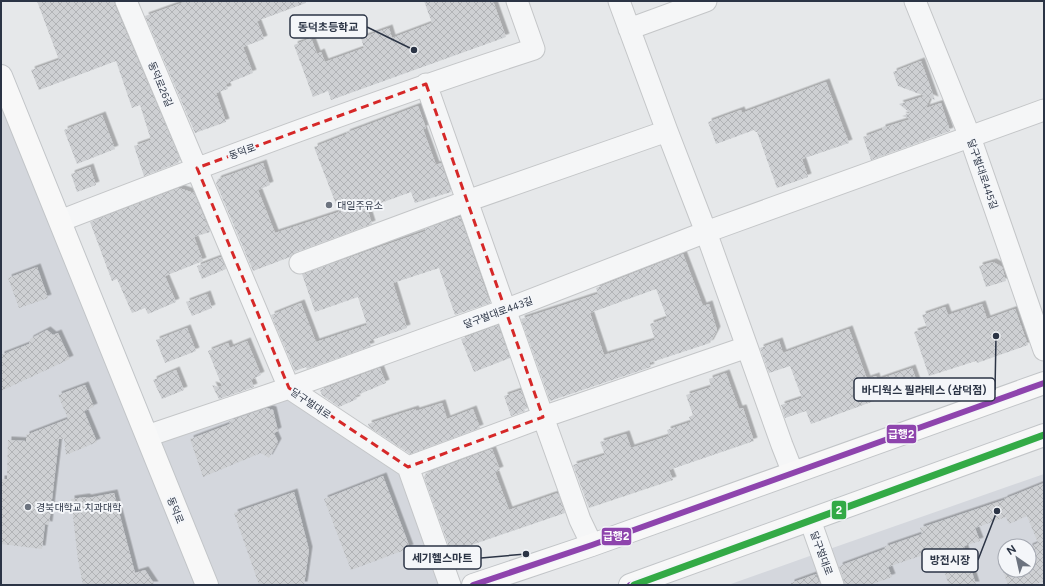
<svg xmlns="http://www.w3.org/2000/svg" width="1045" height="586" font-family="Figtree,'Noto Sans KR',sans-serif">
	<defs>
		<pattern id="building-cross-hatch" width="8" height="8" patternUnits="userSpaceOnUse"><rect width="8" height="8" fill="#ced0d3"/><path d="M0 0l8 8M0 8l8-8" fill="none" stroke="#b1b3b6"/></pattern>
		<filter id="shadow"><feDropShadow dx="3.5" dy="-3.5" stdDeviation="0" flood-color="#0004"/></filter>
	</defs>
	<rect width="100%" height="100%" fill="#e6e8ea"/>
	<path fill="#d4d7dd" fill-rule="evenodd" d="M 1,76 L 147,436 L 289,388 L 408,467 L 450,585 L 1,585 Z
		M 1044,474 L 1044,585 L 728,585 L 821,552 ZM 1005,546 L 1029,546 L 1029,570 L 1005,570 Z"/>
	<path fill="url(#building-cross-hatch)" fill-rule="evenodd" filter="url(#shadow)" d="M 37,1 L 114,1 L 115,6 L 180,159 L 178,163 L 144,176 L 134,146 L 151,140 L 140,105 L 132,108 L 116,61 L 39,90 L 31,70 L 59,60 Z
		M 187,1 L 306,1 L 306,3 L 257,21 L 264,39 L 243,47 L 253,73 L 226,84 L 228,89 L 216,93 L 226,122 L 195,133 L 145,16 Z
		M 424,1 L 493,1 L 506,37 L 331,100 L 328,91 L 313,97 L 294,45 L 311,38 L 317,54 L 321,52 L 325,62 L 364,48 L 361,38 L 389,28 L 392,38 L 432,23 Z
		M 921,61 L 935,100 L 930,98 L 926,108 L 941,103 L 950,131 L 871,160 L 863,137 L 882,130 L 882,128 L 911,119 L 902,116 L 910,113 L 899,104 L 925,96 L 898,86 L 893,72 Z
		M 826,82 L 849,143 L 802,159 L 808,177 L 777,188 L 757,132 L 756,132 L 754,130 L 716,144 L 708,122 L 741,110 L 742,113 Z
		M 418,106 L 426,128 L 423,129 L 436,165 L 441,163 L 451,192 L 415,203 L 411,192 L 367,208 L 372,224 L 296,252 L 290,257 L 253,271 L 216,183 L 218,179 L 263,163 L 270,185 L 258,190 L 275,233 L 339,212 L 314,147 L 347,134 L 346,133 Z
		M 102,115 L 115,149 L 77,164 L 64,130 Z
		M 90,167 L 96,185 L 77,192 L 71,174 Z
		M 179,188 L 194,193 L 210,232 L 194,237 L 203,261 L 165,276 L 176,302 L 148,314 L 145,308 L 132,313 L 117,279 L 112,281 L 90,222 Z
		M 460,217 L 490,303 L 455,315 L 439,268 L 393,283 L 407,328 L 369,341 L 371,346 L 307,369 L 306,367 L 295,371 L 271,315 L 301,303 L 316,342 L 367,325 L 358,297 L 315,312 L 302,274 L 426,231 L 425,229 Z
		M 683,254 L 703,306 L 709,304 L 717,330 L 710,343 L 649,363 L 651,367 L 550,401 L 521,319 L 598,294 L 596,288 ZM 656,289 L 667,318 L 650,324 L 655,340 L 604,355 L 590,313 Z
		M 221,257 L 226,269 L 202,279 L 197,266 Z
		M 993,262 L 1002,267 L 1006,281 L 986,287 L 979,266 Z
		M 37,267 L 48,298 L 19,308 L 8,278 Z
		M 207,294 L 212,308 L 192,316 L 186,302 Z
		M 982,304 L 987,319 L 1015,309 L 1028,345 L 977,363 L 976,361 L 929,376 L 914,332 L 927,328 L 922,315 L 945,307 L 948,315 Z
		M 498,325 L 510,358 L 474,372 L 461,339 Z
		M 187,328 L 196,351 L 165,363 L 156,340 Z
		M 849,329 L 867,379 L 876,376 L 877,380 L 912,368 L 918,385 L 811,424 L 806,411 L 785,418 L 781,405 L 802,398 L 790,366 L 769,373 L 760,348 L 779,341 L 783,353 Z
		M 47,330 L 53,335 L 58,333 L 70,359 L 1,391 L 1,355 L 29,344 L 30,339 Z
		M 247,341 L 261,375 L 251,380 L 254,387 L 219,399 L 212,385 L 219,387 L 222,386 L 208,351 L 228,343 L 230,348 Z
		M 380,368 L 386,383 L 355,396 L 357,399 L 339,407 L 322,395 L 320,390 Z
		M 176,370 L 184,390 L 162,399 L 153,380 Z
		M 726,373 L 739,409 L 743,408 L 754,441 L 669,470 L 673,480 L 589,508 L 573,465 L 605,455 L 600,442 L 626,434 L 631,448 L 669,436 L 667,430 L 691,422 L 689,417 L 693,415 L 686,395 L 711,387 L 709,379 Z
		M 85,385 L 94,407 L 84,411 L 97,442 L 66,455 L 64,439 L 59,439 L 49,525 L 45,524 L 42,549 L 1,544 L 1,479 L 7,479 L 8,440 L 26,441 L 26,435 L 68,419 L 58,395 Z
		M 521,390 L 527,408 L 524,409 L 525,411 L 511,416 L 504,396 Z
		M 442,403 L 447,419 L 473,409 L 480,428 L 410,454 L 369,427 L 368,424 L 415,409 L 416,411 Z
		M 267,408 L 273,410 L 278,431 L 274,433 L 278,442 L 269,458 L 261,453 L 203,477 L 190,439 L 230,424 L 229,421 Z
		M 492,449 L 500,470 L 495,472 L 509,510 L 558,493 L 565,513 L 451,552 L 424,477 L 426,473 Z
		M 383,476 L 410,548 L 351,570 L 324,499 Z
		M 1044,483 L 1044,581 L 1034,585 L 1008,585 L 998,557 L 1005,555 L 1005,570 L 1029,570 L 1029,547 L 1038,543 L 1027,516 L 1009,524 L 1006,517 L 975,528 L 980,541 L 964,546 L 976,585 L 949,585 L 942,565 L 934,567 L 929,553 L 888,567 L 892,577 L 870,585 L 845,585 L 839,566 L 885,549 L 884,547 L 922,534 L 920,528 L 1004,500 L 1004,499 Z
		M 294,492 L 309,550 L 304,585 L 259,585 L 234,513 Z
		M 114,493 L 135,573 L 145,570 L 155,585 L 83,585 L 78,560 L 71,499 L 86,497 L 88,498 Z
		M 816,574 L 820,585 L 791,585 L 791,583 Z"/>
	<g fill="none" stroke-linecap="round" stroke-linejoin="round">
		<defs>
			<path id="minor" d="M 126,1 L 289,388 L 408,467 L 450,585
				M 619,1 L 667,131 L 706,232 L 782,445 L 793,473
				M 915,1 L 970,137 L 1044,350
				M 629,29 L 706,1
				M 426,84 L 543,417 L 580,520 L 592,545
				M 60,221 C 217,160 374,101 534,49 L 517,1
				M 300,263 L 467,201 L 667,131
				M 147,436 L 289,388 L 505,310 L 706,232 L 1044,110
				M 408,467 L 543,417 L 747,347
				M 810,520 L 833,585"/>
			<path id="major" d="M 1,76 L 207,585
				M 473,585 L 592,545 L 1044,383
				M 630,585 L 1044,435"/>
		</defs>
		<use href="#minor" stroke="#c4c6c8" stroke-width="23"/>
		<use href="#major" stroke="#c2c5c8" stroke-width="24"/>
		<use href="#minor" stroke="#f5f6f7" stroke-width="21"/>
		<use href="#major" stroke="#f8f8f8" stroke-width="22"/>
		<defs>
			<path id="bus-1" d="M 473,585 L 592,545 L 1044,383
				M 630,585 L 1044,435"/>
		</defs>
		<use href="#bus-1" stroke="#f4f6f9" stroke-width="9"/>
		<use href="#bus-1" stroke="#8e44ad" stroke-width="6"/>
		<defs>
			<path id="metro-1" d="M 634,585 L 1044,435"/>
		</defs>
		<use href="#metro-1" stroke="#f4f6f9" stroke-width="10"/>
		<use href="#metro-1" stroke="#33aa46" stroke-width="7"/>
	</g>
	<path fill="none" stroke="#d62828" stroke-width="3" stroke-dasharray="8 5" stroke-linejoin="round" d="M 426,84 L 543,417 L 408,467 L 289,388 L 197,168 Z"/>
	<g fill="#6c737f" stroke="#f4f6f9" stroke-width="1.5">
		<circle cx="329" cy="205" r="4"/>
		<circle cx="28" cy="507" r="4"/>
	</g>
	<g text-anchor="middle" stroke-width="4" stroke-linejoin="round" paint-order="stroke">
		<g font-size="10" fill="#2b3445" stroke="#f4f6f9">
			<text transform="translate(161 84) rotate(67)" y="4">동덕로26길</text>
			<text transform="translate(242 151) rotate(-20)" y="4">동덕로</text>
			<text transform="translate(983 174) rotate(71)" y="4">달구벌대로445길</text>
			<text transform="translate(498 312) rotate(-20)" y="4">달구벌대로443길</text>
			<text transform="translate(311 403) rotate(34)" y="4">달구벌대로</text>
			<text transform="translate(176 510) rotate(68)" y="4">동덕로</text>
			<text transform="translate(822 553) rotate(70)" y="4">달구벌대로</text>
		</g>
		<g font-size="10" fill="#2b3445" stroke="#f4f6f9" text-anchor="start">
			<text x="337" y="209">대일주유소</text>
			<text x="36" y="511">경북대학교 치과대학</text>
		</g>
	</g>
	<path fill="none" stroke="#2b3445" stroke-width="1.5" d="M414 50L367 27M996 336L995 390M526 554L481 558M997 511L978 560"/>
	<g fill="#2b3445" stroke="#f4f6f9" stroke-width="1.5">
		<circle cx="414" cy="50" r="4"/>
		<circle cx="996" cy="336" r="4"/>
		<circle cx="526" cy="554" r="4"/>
		<circle cx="997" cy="511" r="4"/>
	</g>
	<g fill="#f4f6f9" stroke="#2b3445" stroke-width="1.5">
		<rect x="290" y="15" width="77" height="23" rx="4"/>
		<rect x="854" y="378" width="141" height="23" rx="4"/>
		<rect x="404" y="546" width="77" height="23" rx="4"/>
		<rect x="922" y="549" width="56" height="23" rx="4"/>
	</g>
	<g font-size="11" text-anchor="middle" font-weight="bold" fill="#2b3445">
		<text x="328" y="31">동덕초등학교</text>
		<text x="924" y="394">바디웍스 필라테스 (삼덕점)</text>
		<text x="442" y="562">세기헬스마트</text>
		<text x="950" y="564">방전시장</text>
	</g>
	<g stroke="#f4f6f9" stroke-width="1.5">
		<rect x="886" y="424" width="31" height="20" rx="4" fill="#8e44ad"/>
		<rect x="831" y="500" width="16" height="20" rx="4" fill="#33aa46"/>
		<rect x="601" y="527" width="31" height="19" rx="4" fill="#8e44ad"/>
	</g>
	<g font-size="11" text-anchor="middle" font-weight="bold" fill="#fff">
		<text x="901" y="438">급행2</text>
		<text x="839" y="514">2</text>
		<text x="616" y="540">급행2</text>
	</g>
	<rect width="1045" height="586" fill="none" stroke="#2b3445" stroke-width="4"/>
	<g transform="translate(1017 558) rotate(326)"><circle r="19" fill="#f4f6f9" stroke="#a4a8b1"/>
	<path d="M0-3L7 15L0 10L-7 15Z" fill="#6c737f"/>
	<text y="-6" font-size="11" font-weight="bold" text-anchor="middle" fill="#2b3445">N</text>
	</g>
</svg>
